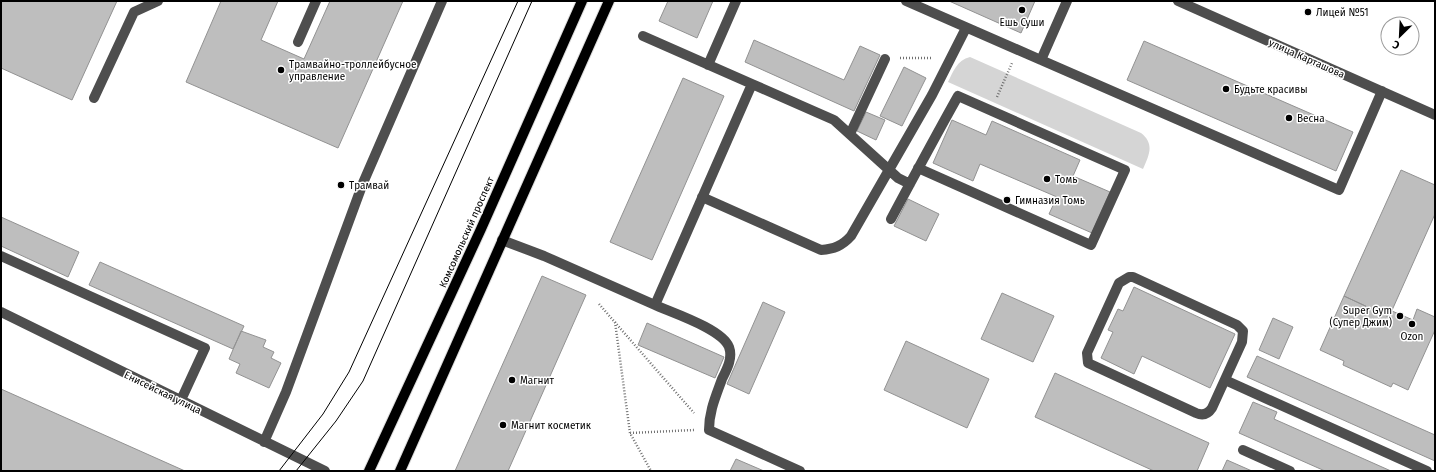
<svg xmlns="http://www.w3.org/2000/svg" width="1436" height="472" font-family="'Fira Sans',sans-serif">
	<rect width="100%" height="100%" fill="#fff"/>
	<path fill="#d5d5d5" d="M 970,57 L 1141,133 C 1155,144 1149,155 1143,169 L 948,82 C 953,72 957,60 970,57 Z"/>
	<path fill="#bebebe" stroke="#929292" d="M 1,1 L 117,1 L 72,100 L 1,68 Z
		M 221,1 L 278,1 L 261,40 L 304,59 L 330,1 L 403,1 L 338,148 L 186,82 Z
		M 668,1 L 713,1 L 697,38 L 659,21 Z
		M 949,1 L 1035,1 L 1021,33 Z
		M 754,40 L 844,80 L 860,46 L 880,55 L 854,111 L 745,62 Z
		M 1144,41 L 1353,132 L 1336,171 L 1127,80 Z
		M 904,67 L 926,78 L 902,126 L 880,116 Z
		M 683,78 L 724,96 L 652,260 L 610,242 Z
		M 866,112 L 885,120 L 876,140 L 857,131 Z
		M 952,120 L 986,135 L 992,121 L 1080,160 L 1073,176 L 1110,192 L 1092,233 L 1049,214 L 1057,197 L 980,164 L 973,181 L 933,163 Z
		M 1401,170 L 1435,185 L 1435,214 L 1389,317 L 1344,296 Z
		M 908,199 L 939,214 L 926,241 L 894,226 Z
		M 1,217 L 79,252 L 68,277 L 1,246 Z
		M 100,262 L 244,326 L 233,349 L 89,285 Z
		M 542,276 L 586,295 L 508,471 L 455,471 Z
		M 1134,287 L 1235,334 L 1210,388 L 1142,356 L 1134,374 L 1101,358 L 1113,332 L 1108,330 L 1118,309 L 1123,311 Z
		M 1002,293 L 1054,316 L 1033,362 L 981,339 Z
		M 1344,296 L 1389,317 L 1392,311 L 1413,320 L 1417,309 L 1435,317 L 1435,330 L 1408,390 L 1393,383 L 1391,387 L 1343,365 L 1344,361 L 1320,350 Z
		M 763,302 L 785,312 L 749,394 L 727,384 Z
		M 1273,318 L 1293,327 L 1279,359 L 1259,350 Z
		M 647,323 L 724,357 L 715,378 L 638,345 Z
		M 241,331 L 266,340 L 263,347 L 274,352 L 271,358 L 281,363 L 269,388 L 236,373 L 240,364 L 229,359 Z
		M 906,341 L 989,379 L 967,428 L 884,390 Z
		M 1257,356 L 1435,435 L 1435,461 L 1247,377 Z
		M 1055,373 L 1209,443 L 1197,471 L 1154,471 L 1035,417 Z
		M 1,389 L 185,471 L 1,471 Z
		M 1253,402 L 1277,412 L 1274,419 L 1391,471 L 1325,471 L 1239,433 Z
		M 736,459 L 764,471 L 730,471 Z
		M 1227,460 L 1252,471 L 1222,471 Z"/>
	<g fill="none" stroke-linecap="round" stroke-linejoin="round">
		<defs>
			<path id="major" d="M 369,471 L 481,229 L 582,1
				M 400,471 L 609,1"/>
		</defs>
		<use href="#major" stroke="#dbdbdb" stroke-width="12"/>
		<path stroke="#707070" stroke-width="2.5" stroke-dasharray="1 2" stroke-linecap="butt" d="M 900,58 L 933,58
			M 997,97 L 1012,63
			M 599,304 L 694,413
			M 615,322 L 630,433 L 651,471
			M 630,433 L 694,430"/>
		<path stroke="#4e4e4e" stroke-width="10" d="M 906,1 L 1041,60
			M 1067,1 L 1041,60 L 1339,190 L 1382,91
			M 1178,1 L 1435,115
			M 298,42 L 316,1
			M 708,65 L 736,1
			M 752,84 L 834,120 L 898,178 L 910,184
			M 94,98 L 134,12 L 158,1
			M 850,134 L 885,59
			M 702,197 L 821,250 C 834,249 842,246 851,236 L 932,95 L 966,28
			M 891,219 C 913,178 935,137 958,96 L 1125,170 L 1091,245 L 918,168
			M 502,240 L 544,256 L 655,305 L 752,84 L 643,36
			M 1,256 L 205,348 L 181,400
			M 1129,277 L 1133,277 L 1237,325 L 1243,331 L 1242,342 L 1212,408 C 1208,414 1203,416 1196,413 L 1088,363 L 1087,353 L 1119,283 Z
			M 655,305 C 673,313 722,329 729,347 C 733,358 727,369 722,379 C 716,396 709,411 709,430 L 800,471
			M 1,312 L 325,471
			M 1225,380 L 1427,471
			M 264,442 L 286,392 L 363,183 L 442,1
			M 1243,450 L 1290,471"/>
		<use href="#major" stroke="#000" stroke-width="10"/>
		<path stroke="#000" stroke-width="1" d="M 279,471 L 323,414 L 349,372 L 518,1
			M 296,471 L 336,421 L 363,381 L 532,1"/>
	</g>
	<g fill="#000" stroke="#fff" stroke-width="1.5">
		<circle cx="1022" cy="10" r="4"/>
		<circle cx="1308" cy="12" r="4"/>
		<circle cx="281" cy="70" r="4"/>
		<circle cx="1226" cy="89" r="4"/>
		<circle cx="1289" cy="118" r="4"/>
		<circle cx="1047" cy="179" r="4"/>
		<circle cx="341" cy="185" r="4"/>
		<circle cx="1007" cy="200" r="4"/>
		<circle cx="1400" cy="316" r="4"/>
		<circle cx="1412" cy="324" r="4"/>
		<circle cx="512" cy="380" r="4"/>
		<circle cx="503" cy="425" r="4"/>
	</g>
	<g text-anchor="middle" stroke-width="3" stroke-linejoin="round" paint-order="stroke">
		<g font-size="10" fill="#000" stroke="#fff" text-anchor="start">
			<text x="1316" y="16">Лицей №51</text>
			<text x="1022" y="26" text-anchor="middle">Ешь Суши</text>
			<text x="289" y="68">Трамвайно-троллейбусное<tspan x="289" dy="12">управление</tspan></text>
			<text x="1234" y="93">Будьте красивы</text>
			<text x="1297" y="122">Весна</text>
			<text x="1055" y="183">Томь</text>
			<text x="349" y="189">Трамвай</text>
			<text x="1015" y="204">Гимназия Томь</text>
			<text x="1392" y="314" text-anchor="end">Super Gym<tspan x="1392" dy="12">(Супер Джим)</tspan></text>
			<text x="1412" y="340" text-anchor="middle">Ozon</text>
			<text x="520" y="384">Магнит</text>
			<text x="511" y="429">Магнит косметик</text>
		</g>
		<g font-size="10" fill="#000" stroke="#fff">
			<text transform="translate(1307 58) rotate(24)" y="4">улица Карташова</text>
			<text transform="translate(466 232) rotate(-66)" y="4">Комсомольский проспект</text>
			<text transform="translate(163 392) rotate(26)" y="4">Енисейская улица</text>
		</g>
	</g>
	<rect width="1436" height="472" fill="none" stroke="#000000" stroke-width="4"/>
	<g transform="translate(1400 36) rotate(204)"><circle r="19" fill="#ffffff" stroke="#999999"/>
	<path d="M0-3L7 15L0 10L-7 15Z" fill="#000000"/>
	<text y="-6" font-size="11" font-weight="bold" text-anchor="middle" fill="#000000">С</text>
	</g>
</svg>
